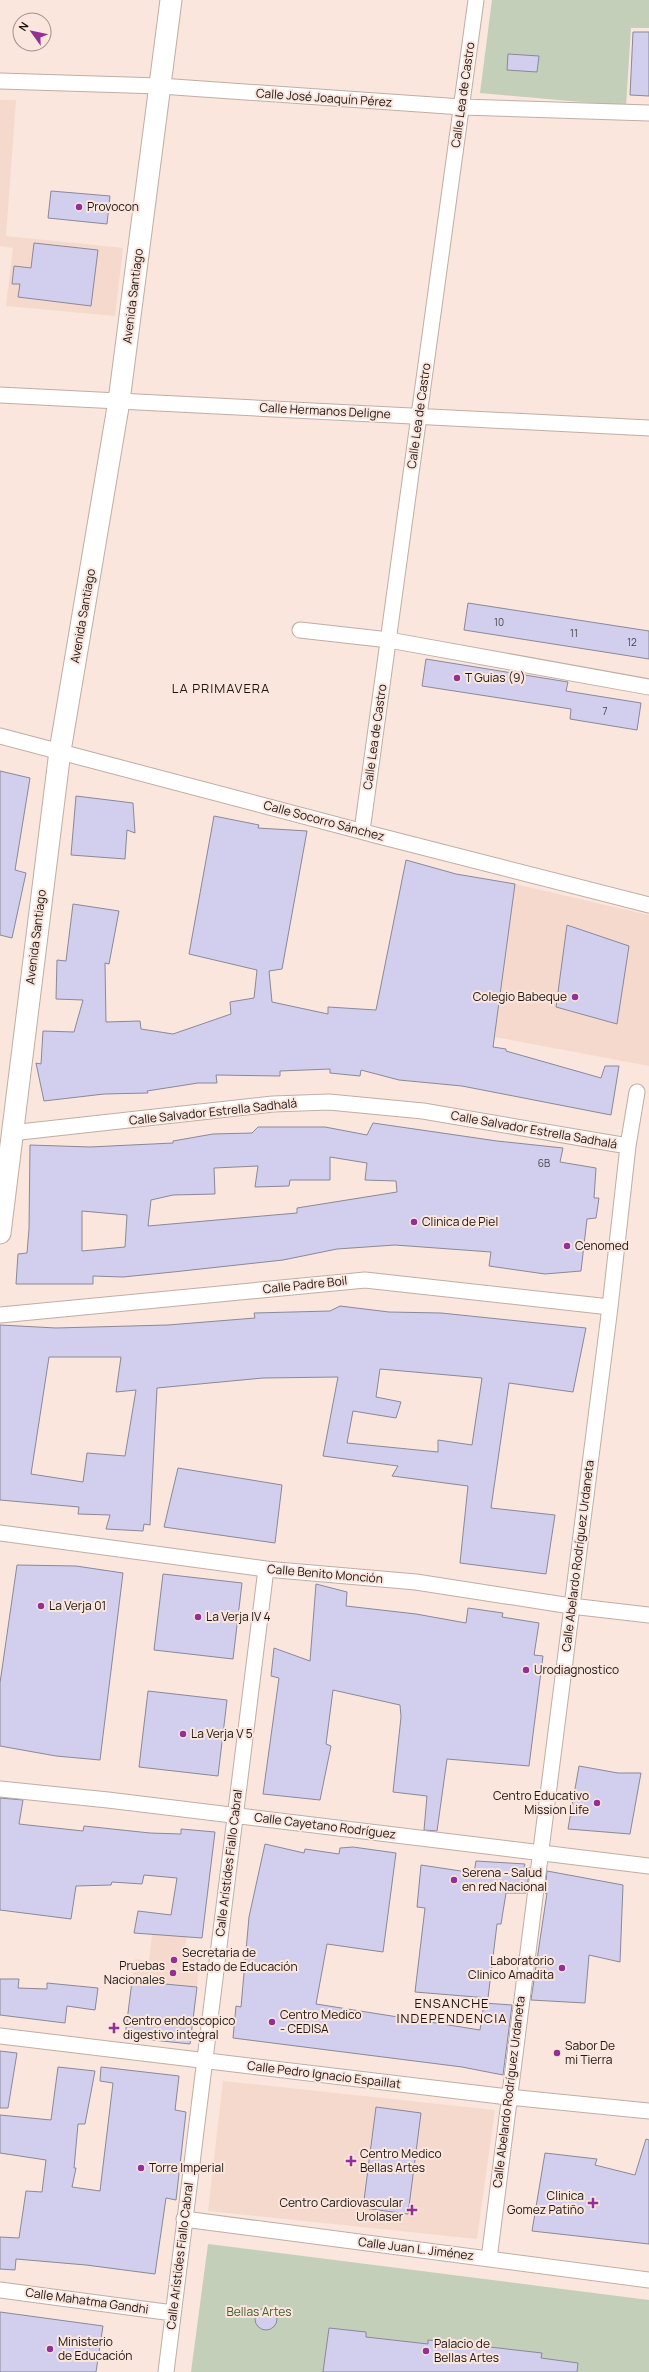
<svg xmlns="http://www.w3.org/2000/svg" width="649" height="2372" font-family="Manrope,sans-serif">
	<rect width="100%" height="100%" fill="#fae6dd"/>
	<path fill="#f5d9cd" d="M 0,100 L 16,100 L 6,236 L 123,248 L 115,316 L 6,306 L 13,248 L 0,246 Z
		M 515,884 L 649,915 L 649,1066 L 495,1037 Z
		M 152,1934 L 187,1937 L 185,1948 L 200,1950 L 197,1987 L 132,1981 L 135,1959 L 149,1961 Z
		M 223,2081 L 495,2110 L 477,2239 L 208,2211 Z"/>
	<path fill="#c4cfb9" d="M 492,0 L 649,0 L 649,28 L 631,28 L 626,106 L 480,93 Z
		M 208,2244 L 649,2300 L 649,2372 L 191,2372 Z"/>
	<path fill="#d2cfee" stroke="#8a8899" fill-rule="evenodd" d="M 633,32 L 649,32 L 649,96 L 630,95 Z
		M 508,54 L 539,56 L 537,72 L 507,70 Z
		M 51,191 L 110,196 L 107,224 L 48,218 Z
		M 34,243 L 98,250 L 91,306 L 18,297 L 20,284 L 12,284 L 14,266 L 31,268 Z
		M 468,603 L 649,631 L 649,659 L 464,630 Z
		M 426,659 L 568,682 L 566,691 L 641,703 L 637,730 L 570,719 L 571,709 L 422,686 Z
		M 0,771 L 30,778 L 15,870 L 26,873 L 12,938 L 0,935 Z
		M 76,796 L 133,803 L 135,833 L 127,830 L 125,859 L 71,855 Z
		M 214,816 L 259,825 L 258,828 L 307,831 L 282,969 L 269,971 L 272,1002 L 328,1014 L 328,1007 L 376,1010 L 406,860 L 456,874 L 515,884 L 493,1047 L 506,1049 L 506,1051 L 601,1078 L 605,1066 L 619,1066 L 611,1115 L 462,1086 L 399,1080 L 361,1070 L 360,1076 L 330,1073 L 330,1069 L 280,1071 L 280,1076 L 216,1075 L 217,1083 L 198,1083 L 147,1091 L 148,1093 L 104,1094 L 44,1101 L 36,1063 L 41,1064 L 43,1031 L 74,1032 L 83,1000 L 56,999 L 57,960 L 66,961 L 73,904 L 119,911 L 109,964 L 105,963 L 106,1022 L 140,1021 L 141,1029 L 173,1034 L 231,1014 L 230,1002 L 254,998 L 257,970 L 189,954 Z
		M 567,925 L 629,946 L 617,1024 L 556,1007 Z
		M 373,1123 L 497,1141 L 563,1148 L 560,1162 L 596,1168 L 594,1198 L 599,1198 L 596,1218 L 587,1219 L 581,1271 L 545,1274 L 489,1266 L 491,1252 L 395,1245 L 337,1249 L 283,1260 L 173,1272 L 123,1277 L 93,1276 L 93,1284 L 16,1284 L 18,1254 L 27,1253 L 29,1229 L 30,1145 L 90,1147 L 173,1143 L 173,1141 L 213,1134 L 252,1133 L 258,1127 L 325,1127 L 367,1135 ZM 330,1157 L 367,1163 L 365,1180 L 396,1181 L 397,1192 L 297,1208 L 297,1213 L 148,1226 L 151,1200 L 173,1195 L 215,1194 L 214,1168 L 258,1166 L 255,1187 L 289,1186 L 290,1180 L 330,1180 ZM 82,1211 L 127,1215 L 125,1247 L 82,1251 Z
		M 340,1306 L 389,1312 L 441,1313 L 586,1328 L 573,1392 L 509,1383 L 491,1508 L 555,1515 L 546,1574 L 460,1563 L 468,1486 L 392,1476 L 398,1466 L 323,1456 L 338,1377 L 263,1378 L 157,1388 L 150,1525 L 144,1524 L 143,1531 L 106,1529 L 110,1515 L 78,1514 L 79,1507 L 0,1500 L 0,1325 L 56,1328 L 168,1325 L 255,1318 L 254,1313 L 330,1311 ZM 49,1357 L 121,1357 L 116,1392 L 136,1390 L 125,1456 L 87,1453 L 83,1482 L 31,1474 ZM 380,1369 L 482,1378 L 472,1445 L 438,1440 L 438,1452 L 347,1443 L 353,1411 L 396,1418 L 401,1402 L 376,1397 Z
		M 178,1468 L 282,1485 L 275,1543 L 164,1527 Z
		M 17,1565 L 76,1566 L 123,1573 L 100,1760 L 56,1756 L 0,1746 L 0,1683 Z
		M 163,1574 L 242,1583 L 233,1659 L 154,1650 Z
		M 316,1584 L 347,1592 L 346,1606 L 416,1614 L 466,1623 L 468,1608 L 503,1613 L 502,1617 L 539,1623 L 534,1655 L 543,1656 L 529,1766 L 447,1759 L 437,1831 L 424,1830 L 427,1796 L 393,1792 L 401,1717 L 400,1705 L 333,1690 L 326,1744 L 331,1746 L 320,1800 L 263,1794 L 279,1678 L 271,1676 L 274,1648 L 310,1661 Z
		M 148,1691 L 227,1700 L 218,1776 L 139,1767 Z
		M 579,1766 L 618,1773 L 641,1773 L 630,1834 L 568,1829 Z
		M 0,1798 L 23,1800 L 19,1824 L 83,1831 L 84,1826 L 150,1833 L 181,1834 L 181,1829 L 215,1832 L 202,1938 L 134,1933 L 138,1911 L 171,1915 L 177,1878 L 144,1875 L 142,1884 L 112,1882 L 111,1885 L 76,1886 L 71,1919 L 0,1910 Z
		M 265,1844 L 304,1853 L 305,1849 L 339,1854 L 340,1848 L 353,1847 L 396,1853 L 383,1952 L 327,1944 L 316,2004 L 480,2030 L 484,2003 L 512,2005 L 503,2075 L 462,2067 L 233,2038 L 236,2006 L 241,2007 L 249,1917 Z
		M 476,1861 L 525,1864 L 524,1867 L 530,1868 L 526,1893 L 506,1893 L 501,1924 L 497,1924 L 488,1998 L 415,1992 L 425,1908 L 417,1907 L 421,1865 L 474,1873 Z
		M 547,1871 L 623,1885 L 620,1962 L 589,1955 L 585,2003 L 531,2000 L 547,1893 L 545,1893 Z
		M 0,1979 L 19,1979 L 18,1988 L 47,1989 L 47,1983 L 98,1988 L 95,2010 L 67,2006 L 65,2023 L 0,2015 Z
		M 132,1981 L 197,1987 L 190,2044 L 125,2037 Z
		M 0,2051 L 17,2053 L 8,2108 L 0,2108 Z
		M 58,2067 L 95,2071 L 85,2124 L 78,2124 L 74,2168 L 76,2168 L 72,2187 L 100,2191 L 113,2083 L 100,2081 L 101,2067 L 179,2076 L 175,2110 L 186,2112 L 176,2200 L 166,2198 L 155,2274 L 86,2265 L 16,2259 L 15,2270 L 0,2269 L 0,2237 L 19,2238 L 26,2191 L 42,2192 L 46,2160 L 0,2153 L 0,2115 L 51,2120 Z
		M 376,2107 L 421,2113 L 408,2214 L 363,2208 Z
		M 646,2139 L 649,2140 L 649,2244 L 532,2231 L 545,2153 L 597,2159 L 595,2165 L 635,2175 Z
		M255 2319a11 11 0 1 1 22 0a11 11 0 1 1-22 0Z
		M 0,2312 L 103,2326 L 96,2372 L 0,2372 Z
		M 329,2328 L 366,2332 L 366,2337 L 428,2344 L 428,2340 L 542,2353 L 541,2358 L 578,2363 L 577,2372 L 323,2372 Z"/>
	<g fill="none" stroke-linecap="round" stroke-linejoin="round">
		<defs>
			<path id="minor" d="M 0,81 L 160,86 L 462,107 L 649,113
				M 0,395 L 649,428
				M 300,630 L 389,640 L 649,687
				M 0,736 L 379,836 L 649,905
				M 362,831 L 476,0
				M 11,1133 L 273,1104 L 329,1102 L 423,1111 L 628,1146
				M 0,1315 L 365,1280 L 610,1307
				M 0,1533 L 266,1569 L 416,1582 L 571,1606 L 649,1615
				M 0,1789 L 108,1800 L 649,1866
				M 0,2036 L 508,2097 L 649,2111
				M 184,2219 L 649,2280
				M 489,2259 L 610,1307 L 628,1146 L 637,1092
				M 0,2290 L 173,2313
				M 166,2372 L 266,1569"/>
			<path id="secondary" d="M 0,1233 L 60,751 L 119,401 L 171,0"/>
		</defs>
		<use href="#minor" stroke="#c0ada4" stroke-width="17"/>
		<use href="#secondary" stroke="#c0ada4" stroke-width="23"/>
		<use href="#minor" stroke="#fff" stroke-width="15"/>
		<use href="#secondary" stroke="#fff" stroke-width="21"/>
	</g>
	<g fill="#942f96" stroke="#fae6dd" stroke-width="1.5">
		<circle cx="79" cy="207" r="4"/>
		<circle cx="457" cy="678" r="4"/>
		<circle cx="575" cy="997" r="4"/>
		<circle cx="414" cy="1222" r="4"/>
		<circle cx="567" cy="1246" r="4"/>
		<circle cx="41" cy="1606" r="4"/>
		<circle cx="198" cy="1617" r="4"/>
		<circle cx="526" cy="1670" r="4"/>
		<circle cx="183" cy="1734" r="4"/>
		<circle cx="597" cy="1803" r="4"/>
		<circle cx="454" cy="1880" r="4"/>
		<circle cx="174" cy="1960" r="4"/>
		<circle cx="562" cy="1968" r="4"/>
		<circle cx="173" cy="1973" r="4"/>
		<circle cx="272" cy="2022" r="4"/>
		<path d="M112 2022h4v4h4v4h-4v4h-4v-4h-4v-4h4z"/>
		<circle cx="557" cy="2053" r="4"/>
		<path d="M349 2155h4v4h4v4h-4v4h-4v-4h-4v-4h4z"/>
		<circle cx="141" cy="2168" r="4"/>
		<path d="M591 2197h4v4h4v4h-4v4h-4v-4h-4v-4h4z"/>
		<path d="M410 2204h4v4h4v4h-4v4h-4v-4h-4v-4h4z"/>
		<circle cx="50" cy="2349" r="4"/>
		<circle cx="426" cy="2351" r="4"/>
	</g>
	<g text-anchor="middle" stroke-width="4" stroke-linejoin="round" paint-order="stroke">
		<g font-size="10" fill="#4a4449">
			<text x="499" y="626">10</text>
			<text x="574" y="637">11</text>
			<text x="632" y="646">12</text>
			<text x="605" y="715">7</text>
			<text x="544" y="1167">6B</text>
		</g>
		<g font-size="12" fill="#1c1512" stroke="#fae6dd">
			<text transform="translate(463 95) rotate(-82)" y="4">Calle Lea de Castro</text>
			<text transform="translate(324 98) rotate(4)" y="4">Calle José Joaquín Pérez</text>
			<text transform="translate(133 296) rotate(-83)" y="4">Avenida Santiago</text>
			<text transform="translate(325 411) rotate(3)" y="4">Calle Hermanos Deligne</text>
			<text transform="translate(419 416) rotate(-82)" y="4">Calle Lea de Castro</text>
			<text transform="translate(83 616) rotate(-80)" y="4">Avenida Santiago</text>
			<text transform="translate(375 737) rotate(-82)" y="4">Calle Lea de Castro</text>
			<text transform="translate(324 821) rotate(15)" y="4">Calle Socorro Sánchez</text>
			<text transform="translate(36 937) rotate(-83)" y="4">Avenida Santiago</text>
			<text transform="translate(213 1112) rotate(-6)" y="4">Calle Salvador Estrella Sadhalá</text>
			<text transform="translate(534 1130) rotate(10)" y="4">Calle Salvador Estrella Sadhalá</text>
			<text transform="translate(305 1285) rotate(-6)" y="4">Calle Padre Boil</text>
			<text transform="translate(578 1556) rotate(-83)" y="4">Calle Abelardo Rodríguez Urdaneta</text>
			<text transform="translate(325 1574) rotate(5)" y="4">Calle Benito Monción</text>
			<text transform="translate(325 1826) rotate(7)" y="4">Calle Cayetano Rodríguez</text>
			<text transform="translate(229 1863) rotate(-83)" y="4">Calle Arístides Fiallo Cabral</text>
			<text transform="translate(324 2075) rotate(7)" y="4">Calle Pedro Ignacio Espaillat</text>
			<text transform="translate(509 2092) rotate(-83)" y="4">Calle Abelardo Rodríguez Urdaneta</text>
			<text transform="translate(416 2249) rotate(7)" y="4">Calle Juan L. Jiménez</text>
			<text transform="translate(180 2256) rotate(-83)" y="4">Calle Arístides Fiallo Cabral</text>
			<text transform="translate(87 2301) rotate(8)" y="4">Calle Mahatma Gandhi</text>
		</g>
		<g font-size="12" fill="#1c1512" stroke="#fae6dd" text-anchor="start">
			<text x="87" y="211">Provocon</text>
			<text x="465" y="682">T Guias (9)</text>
			<text x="567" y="1001" text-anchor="end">Colegio Babeque</text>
			<text x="422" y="1226">Clinica de Piel</text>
			<text x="575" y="1250">Cenomed</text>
			<text x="49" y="1610">La Verja 01</text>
			<text x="206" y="1621">La Verja IV 4</text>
			<text x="534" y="1674">Urodiagnostico</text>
			<text x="191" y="1738">La Verja V 5</text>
			<text x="589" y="1800" text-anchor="end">Centro Educativo<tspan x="589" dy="14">Mission Life</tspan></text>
			<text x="462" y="1877">Serena - Salud<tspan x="462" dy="14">en red Nacional</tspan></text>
			<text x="182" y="1957">Secretaria de<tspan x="182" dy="14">Estado de Educación</tspan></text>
			<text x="554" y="1965" text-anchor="end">Laboratorio<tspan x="554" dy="14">Clinico Amadita</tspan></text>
			<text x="165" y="1970" text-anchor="end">Pruebas<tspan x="165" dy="14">Nacionales</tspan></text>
			<text x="280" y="2019">Centro Medico<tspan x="280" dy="14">- CEDISA</tspan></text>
			<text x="123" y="2025">Centro endoscopico<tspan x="123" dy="14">digestivo integral</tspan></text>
			<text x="565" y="2050">Sabor De<tspan x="565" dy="14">mi Tierra</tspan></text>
			<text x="360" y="2158">Centro Medico<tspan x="360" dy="14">Bellas Artes</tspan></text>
			<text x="149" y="2172">Torre Imperial</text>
			<text x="584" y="2200" text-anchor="end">Clinica<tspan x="584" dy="14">Gomez Patiño</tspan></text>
			<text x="403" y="2207" text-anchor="end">Centro Cardiovascular<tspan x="403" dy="14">Urolaser</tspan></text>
			<text x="58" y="2346">Ministerio<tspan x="58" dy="14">de Educación</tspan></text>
			<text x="434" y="2348">Palacio de<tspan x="434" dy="14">Bellas Artes</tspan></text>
		</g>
		<g font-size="12" fill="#485c2f" stroke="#fae6dd">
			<text x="259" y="2316">Bellas Artes</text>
		</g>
		<g font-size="13" letter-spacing="1" fill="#1c1512" stroke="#fae6dd">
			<text x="221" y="693">LA PRIMAVERA</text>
			<text x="452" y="2008">ENSANCHE<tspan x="452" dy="15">INDEPENDENCIA</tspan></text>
		</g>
	</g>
	<g transform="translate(32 32) rotate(303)"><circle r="19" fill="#fae6dd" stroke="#a1928c"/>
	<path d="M0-3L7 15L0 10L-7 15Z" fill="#942f96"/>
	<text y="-6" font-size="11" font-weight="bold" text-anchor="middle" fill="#1c1512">N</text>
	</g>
</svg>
